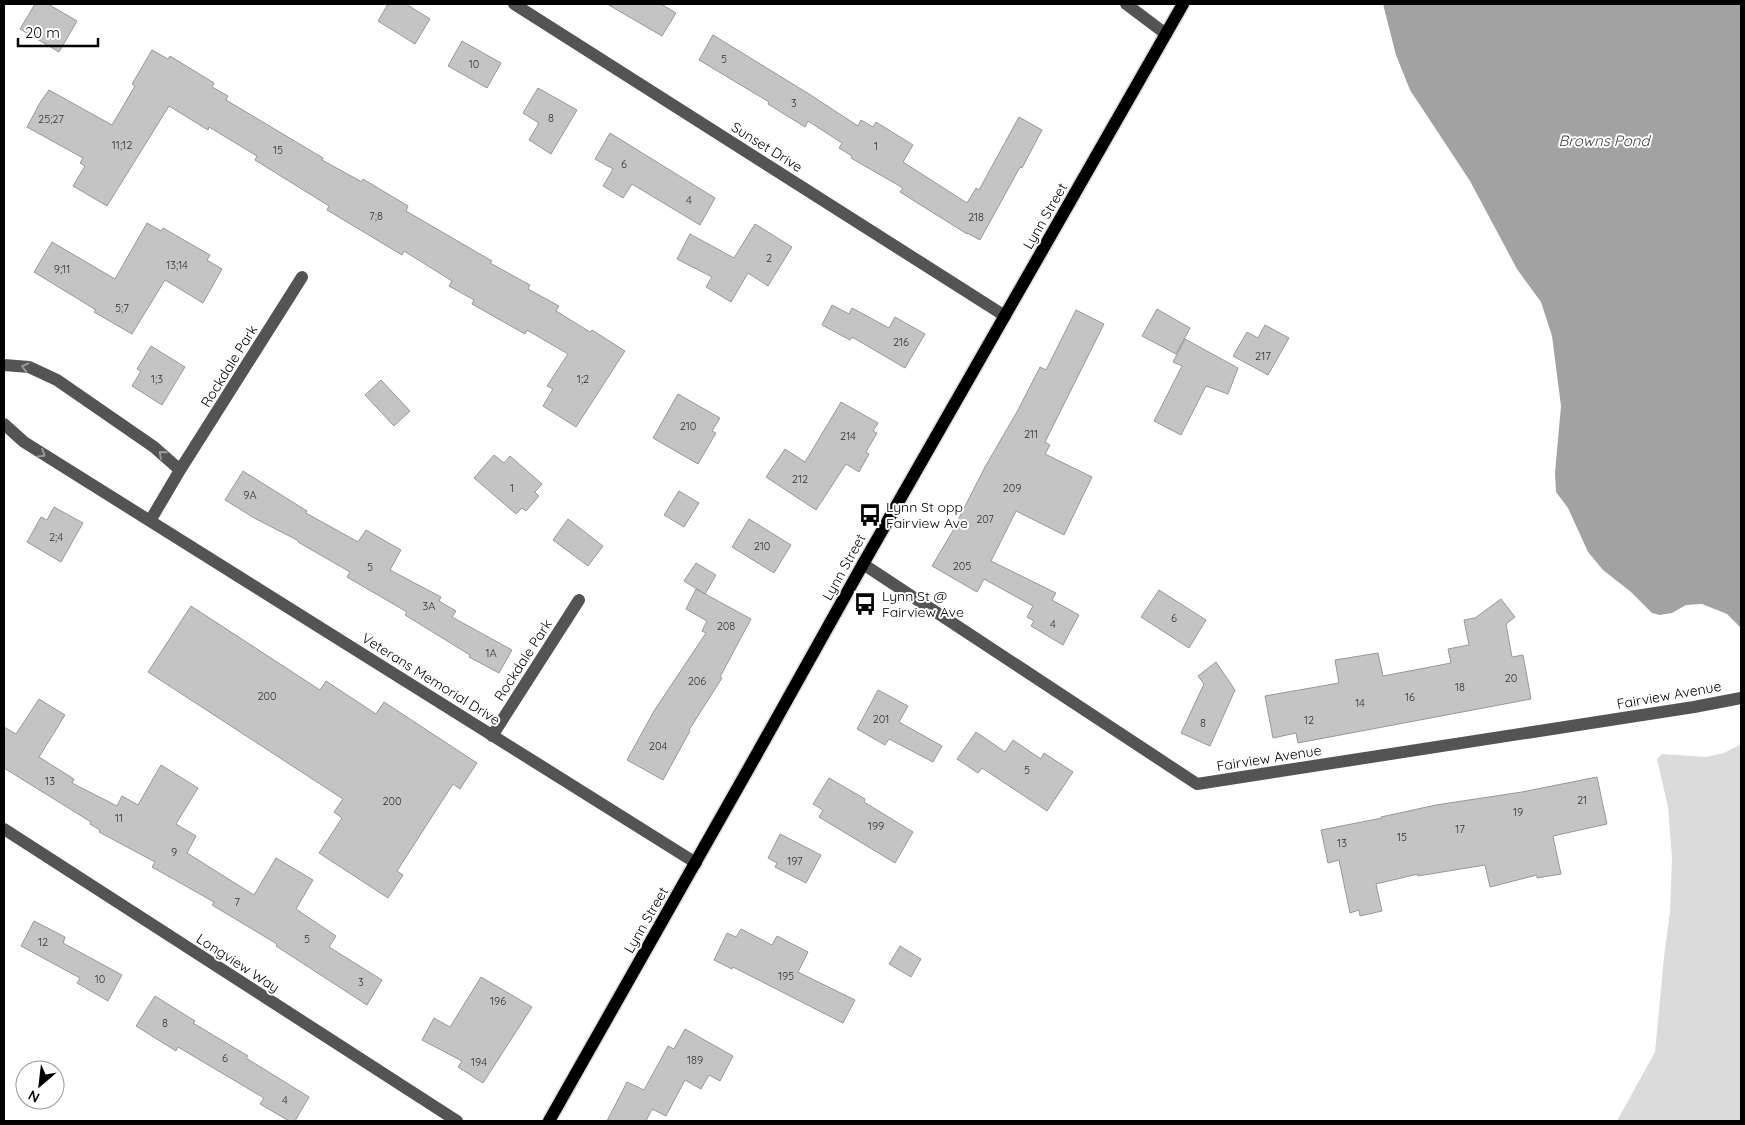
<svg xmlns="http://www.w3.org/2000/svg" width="1745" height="1125" font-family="Quicksand,sans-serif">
	<rect width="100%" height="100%" fill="#fff"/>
	<path fill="#dbdbdb" d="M 1741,744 L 1741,1121 L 1617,1121 L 1655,1052 L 1664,957 L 1670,912 L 1672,859 L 1668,807 L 1657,759 L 1662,754 L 1706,757 L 1724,753 Z"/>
	<path fill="#a2a2a2" d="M 1383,4 L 1741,4 L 1741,628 L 1727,614 L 1702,604 L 1686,605 L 1672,613 L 1660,615 L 1652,613 L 1631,592 L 1603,570 L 1588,552 L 1568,508 L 1556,492 L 1555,473 L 1561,406 L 1552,336 L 1541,302 L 1517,269 L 1470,181 L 1410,90 L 1396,55 Z"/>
	<path fill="#c4c4c4" stroke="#989898" d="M 35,4 L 48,4 L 77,21 L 59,52 L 20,29 Z
		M 388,4 L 406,4 L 430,19 L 415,44 L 378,21 Z
		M 607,4 L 661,4 L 676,13 L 662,36 Z
		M 713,35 L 809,94 L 858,126 L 861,120 L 873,127 L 876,122 L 913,145 L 903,162 L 967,203 L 976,188 L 979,190 L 1019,117 L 1042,130 L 1022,168 L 1020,167 L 980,240 L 967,233 L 967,234 L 900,192 L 903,188 L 851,158 L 852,156 L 839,148 L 842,143 L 808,121 L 805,127 L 768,104 L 769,102 L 699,60 Z
		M 462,41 L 501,63 L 487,88 L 448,66 Z
		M 152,50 L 168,59 L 170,56 L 214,83 L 212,87 L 228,96 L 226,100 L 323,158 L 322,160 L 362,182 L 363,179 L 408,206 L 406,211 L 492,261 L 490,263 L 530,285 L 528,289 L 559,306 L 556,311 L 590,332 L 592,330 L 625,351 L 576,427 L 543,406 L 553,389 L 547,386 L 568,354 L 527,330 L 525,334 L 472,304 L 474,300 L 449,286 L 452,281 L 404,251 L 402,255 L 327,210 L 329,206 L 255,160 L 257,156 L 209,127 L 208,130 L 169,106 L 107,206 L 73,186 L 85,166 L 80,163 L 83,158 L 27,127 L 41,101 L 49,90 L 112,125 L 135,86 L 132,84 Z
		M 538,88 L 577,110 L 551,154 L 529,140 L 539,123 L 523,113 Z
		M 610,133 L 715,198 L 700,225 L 632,184 L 623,198 L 603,186 L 613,169 L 595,159 Z
		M 147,223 L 161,231 L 163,228 L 210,255 L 207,260 L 222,269 L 203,303 L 165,280 L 132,334 L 94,312 L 96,310 L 34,272 L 52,242 L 115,279 Z
		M 755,224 L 792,247 L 768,286 L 748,273 L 731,302 L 706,287 L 712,277 L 677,259 L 690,234 L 734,258 Z
		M 832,305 L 849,314 L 852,308 L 889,328 L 895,317 L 925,334 L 905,368 L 852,337 L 850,340 L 822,325 Z
		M 1157,309 L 1190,328 L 1176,354 L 1142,336 Z
		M 1076,310 L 1104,324 L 1045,442 L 1050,445 L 1045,454 L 1092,477 L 1064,535 L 1016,511 L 991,561 L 1056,593 L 1052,600 L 1079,615 L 1063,645 L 1031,626 L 1034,621 L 1027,617 L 1033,606 L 984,579 L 977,592 L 932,566 L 958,522 L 957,522 L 985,467 L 1018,410 L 1040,367 L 1046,370 Z
		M 1265,325 L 1289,338 L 1268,375 L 1233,356 L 1247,332 L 1258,338 Z
		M 1185,339 L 1238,368 L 1228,394 L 1206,386 L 1181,435 L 1154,421 L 1182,366 L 1173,362 Z
		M 151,346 L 185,367 L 162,405 L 132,386 L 141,371 L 137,369 Z
		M 381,380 L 410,411 L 394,426 L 365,395 Z
		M 678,394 L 720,418 L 712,431 L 716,433 L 698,464 L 653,438 Z
		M 841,402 L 878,423 L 873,431 L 877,433 L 866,452 L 869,454 L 859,472 L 846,464 L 816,510 L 766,477 L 785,449 L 805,462 Z
		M 494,455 L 504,463 L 510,456 L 542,484 L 535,492 L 539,496 L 526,511 L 522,508 L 516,514 L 474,478 Z
		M 243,471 L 307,511 L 306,513 L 358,542 L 366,530 L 401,550 L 390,570 L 441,597 L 439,601 L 456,611 L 452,617 L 512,650 L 499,673 L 469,657 L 470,655 L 405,615 L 407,612 L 347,577 L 350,572 L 298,542 L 299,541 L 256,519 L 225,500 Z
		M 679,491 L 699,503 L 684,527 L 664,515 Z
		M 54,507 L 83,523 L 61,562 L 27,542 L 41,517 L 47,520 Z
		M 568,519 L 603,546 L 588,566 L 553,540 Z
		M 749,519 L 791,545 L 774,573 L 732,547 Z
		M 696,563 L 716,575 L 705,594 L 684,581 Z
		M 696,589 L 751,619 L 720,677 L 722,678 L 689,730 L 690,731 L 663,780 L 627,760 L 654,711 L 706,633 L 702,631 L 707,621 L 686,609 Z
		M 1159,590 L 1206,620 L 1189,648 L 1141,617 Z
		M 1501,599 L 1515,617 L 1506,624 L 1512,657 L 1523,655 L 1531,699 L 1298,743 L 1296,733 L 1273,738 L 1265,696 L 1339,683 L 1335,660 L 1378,653 L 1383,676 L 1451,663 L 1448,649 L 1469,645 L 1464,620 L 1475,618 Z
		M 191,606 L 320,690 L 326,681 L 376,714 L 384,702 L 477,763 L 460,789 L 453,784 L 397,871 L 403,875 L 388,898 L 319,853 L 342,818 L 334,812 L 343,799 L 148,672 Z
		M 1216,662 L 1235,690 L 1210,746 L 1181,733 L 1204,684 L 1198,676 Z
		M 878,690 L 908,706 L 899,722 L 942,746 L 933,762 L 889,739 L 885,745 L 857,729 Z
		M 39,699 L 65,715 L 39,757 L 74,779 L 72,783 L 117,806 L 122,796 L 138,805 L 161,765 L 198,788 L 176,824 L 196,836 L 187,853 L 254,895 L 276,858 L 313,880 L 296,909 L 336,936 L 329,947 L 382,980 L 367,1005 L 276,946 L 277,944 L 212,905 L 214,902 L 152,867 L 155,862 L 99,832 L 100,830 L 90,824 L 91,822 L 4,768 L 4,727 L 16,734 Z
		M 976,732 L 1005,752 L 1013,740 L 1041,759 L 1044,753 L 1073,772 L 1047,811 L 982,768 L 978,773 L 957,759 Z
		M 1597,777 L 1607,824 L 1553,836 L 1561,874 L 1537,878 L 1537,875 L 1490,887 L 1485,865 L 1418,876 L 1418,874 L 1376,884 L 1382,911 L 1360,916 L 1359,910 L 1350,913 L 1339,860 L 1328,863 L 1321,830 L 1382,818 L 1381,817 L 1436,805 L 1522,792 Z
		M 829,778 L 865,799 L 864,802 L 913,832 L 895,863 L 819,817 L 823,810 L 813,804 Z
		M 780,834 L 821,855 L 806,883 L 775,867 L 777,863 L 768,858 Z
		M 34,921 L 65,937 L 63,943 L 122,975 L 108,1001 L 77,983 L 80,978 L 21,946 Z
		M 741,929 L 772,945 L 777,936 L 808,952 L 798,972 L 855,1000 L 843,1023 L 733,967 L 732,969 L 714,960 L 727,933 L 736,937 Z
		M 900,946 L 921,959 L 911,977 L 889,964 Z
		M 481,977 L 532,1007 L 483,1083 L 458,1067 L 462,1061 L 422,1040 L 434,1018 L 450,1027 Z
		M 155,996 L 195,1021 L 193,1023 L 248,1056 L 246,1058 L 309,1097 L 295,1121 L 289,1121 L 260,1104 L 264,1098 L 178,1047 L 176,1051 L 136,1026 Z
		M 685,1029 L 733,1056 L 720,1081 L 709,1075 L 701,1089 L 685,1080 L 666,1116 L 652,1109 L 646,1121 L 607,1121 L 627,1082 L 644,1090 L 668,1046 L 674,1049 Z"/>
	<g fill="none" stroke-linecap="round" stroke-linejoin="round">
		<defs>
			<path id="major" d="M 549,1121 L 754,759 L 863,564 L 1183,4"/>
		</defs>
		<use href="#major" stroke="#dbdbdb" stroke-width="15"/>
		<path stroke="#545454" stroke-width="12" d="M 514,4 L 1005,316
			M 1126,4 L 1166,34
			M 4,365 L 29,367 L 57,380 L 154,447 L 180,470 L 150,521
			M 4,424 L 24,442 L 696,863
			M 180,470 L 302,277
			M 863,564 L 1197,784 L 1694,707 L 1741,698
			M 492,736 L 579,600
			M 4,829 L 457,1121"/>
		<use href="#major" stroke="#000" stroke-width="12"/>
	</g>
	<defs><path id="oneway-chevron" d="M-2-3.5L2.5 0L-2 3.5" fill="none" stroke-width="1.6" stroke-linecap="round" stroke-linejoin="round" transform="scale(1.25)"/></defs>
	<g stroke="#989898">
		<use href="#oneway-chevron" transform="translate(25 367) rotate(-166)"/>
		<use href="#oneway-chevron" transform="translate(42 454) rotate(32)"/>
		<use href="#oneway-chevron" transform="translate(162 454) rotate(-139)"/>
	</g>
	<defs>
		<symbol id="bus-bare" viewBox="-9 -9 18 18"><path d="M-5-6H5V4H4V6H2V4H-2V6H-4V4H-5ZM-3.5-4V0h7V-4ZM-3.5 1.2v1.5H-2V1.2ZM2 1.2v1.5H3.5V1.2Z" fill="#000" stroke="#fff" stroke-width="2.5" paint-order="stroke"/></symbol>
	</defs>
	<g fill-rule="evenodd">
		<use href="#bus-bare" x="854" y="499" width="32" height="32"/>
		<use href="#bus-bare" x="849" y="588" width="32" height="32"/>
	</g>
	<g text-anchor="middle" stroke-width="4" stroke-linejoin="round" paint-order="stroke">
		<g font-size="11" fill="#313131">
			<text x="724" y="63">5</text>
			<text x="474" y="68">10</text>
			<text x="794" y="107">3</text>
			<text x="551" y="122">8</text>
			<text x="51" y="123">25;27</text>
			<text x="122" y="149">11;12</text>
			<text x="876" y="150">1</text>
			<text x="278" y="154">15</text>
			<text x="624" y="168">6</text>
			<text x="689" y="204">4</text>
			<text x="376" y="220">7;8</text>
			<text x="976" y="221">218</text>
			<text x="769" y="262">2</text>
			<text x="177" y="269">13;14</text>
			<text x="62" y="273">9;11</text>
			<text x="122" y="312">5;7</text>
			<text x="901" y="346">216</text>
			<text x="1263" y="360">217</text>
			<text x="157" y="383">1;3</text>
			<text x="583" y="383">1;2</text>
			<text x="688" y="430">210</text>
			<text x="1031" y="438">211</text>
			<text x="848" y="440">214</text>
			<text x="800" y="483">212</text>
			<text x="512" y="492">1</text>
			<text x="1012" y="492">209</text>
			<text x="250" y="499">9A</text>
			<text x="985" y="523">207</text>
			<text x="56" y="541">2;4</text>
			<text x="762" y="550">210</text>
			<text x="962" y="570">205</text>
			<text x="370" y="571">5</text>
			<text x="429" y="610">3A</text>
			<text x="1174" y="622">6</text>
			<text x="1053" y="628">4</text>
			<text x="726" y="630">208</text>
			<text x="491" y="657">1A</text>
			<text x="1511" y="682">20</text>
			<text x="697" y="685">206</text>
			<text x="1460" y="691">18</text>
			<text x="267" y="700">200</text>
			<text x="1410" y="701">16</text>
			<text x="1360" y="707">14</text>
			<text x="881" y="723">201</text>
			<text x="1309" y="724">12</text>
			<text x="1203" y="727">8</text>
			<text x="658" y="750">204</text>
			<text x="1027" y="774">5</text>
			<text x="50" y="785">13</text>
			<text x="1582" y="804">21</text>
			<text x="392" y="805">200</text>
			<text x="1518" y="816">19</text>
			<text x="119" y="822">11</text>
			<text x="876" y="830">199</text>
			<text x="1460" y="833">17</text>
			<text x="1402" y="841">15</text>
			<text x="1342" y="847">13</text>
			<text x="174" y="856">9</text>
			<text x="795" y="865">197</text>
			<text x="237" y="906">7</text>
			<text x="307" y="943">5</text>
			<text x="43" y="946">12</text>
			<text x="786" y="980">195</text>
			<text x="100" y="983">10</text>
			<text x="361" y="986">3</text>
			<text x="498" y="1005">196</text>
			<text x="165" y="1027">8</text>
			<text x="225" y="1062">6</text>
			<text x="695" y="1064">189</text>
			<text x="479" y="1066">194</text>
			<text x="285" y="1104">4</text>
		</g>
		<g font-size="14" fill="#000" stroke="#fff">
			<text transform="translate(767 147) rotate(32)" y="5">Sunset Drive</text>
			<text transform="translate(1045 216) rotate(-60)" y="5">Lynn Street</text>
			<text transform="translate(229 366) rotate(-58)" y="5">Rockdale Park</text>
			<text transform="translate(844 567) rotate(-61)" y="5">Lynn Street</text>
			<text transform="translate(523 660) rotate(-57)" y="5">Rockdale Park</text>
			<text transform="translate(431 679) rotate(32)" y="5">Veterans Memorial Drive</text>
			<text transform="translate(1669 695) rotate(-10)" y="5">Fairview Avenue</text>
			<text transform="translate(1269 758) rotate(-9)" y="5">Fairview Avenue</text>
			<text transform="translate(646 920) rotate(-60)" y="5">Lynn Street</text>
			<text transform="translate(238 963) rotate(33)" y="5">Longview Way</text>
		</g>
		<g font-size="14" fill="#000" stroke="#fff" text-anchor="start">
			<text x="886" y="512">Lynn St opp<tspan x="886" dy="16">Fairview Ave</tspan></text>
			<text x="882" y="601">Lynn St @<tspan x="882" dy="16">Fairview Ave</tspan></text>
		</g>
		<g font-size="15" font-style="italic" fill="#434343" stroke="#fff">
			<text x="1604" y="146">Browns Pond</text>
		</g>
	</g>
	<rect width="1745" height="1125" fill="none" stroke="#000000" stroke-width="10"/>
	<g transform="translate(40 1085) rotate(208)"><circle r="24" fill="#ffffff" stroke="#999999"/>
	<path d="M0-4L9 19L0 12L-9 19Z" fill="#000000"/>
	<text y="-8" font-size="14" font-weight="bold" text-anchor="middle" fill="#000000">N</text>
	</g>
	<path d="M18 38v8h80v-8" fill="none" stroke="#000000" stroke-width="2.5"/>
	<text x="25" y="38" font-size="15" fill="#000000" stroke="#ffffff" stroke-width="4" paint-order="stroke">20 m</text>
</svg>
